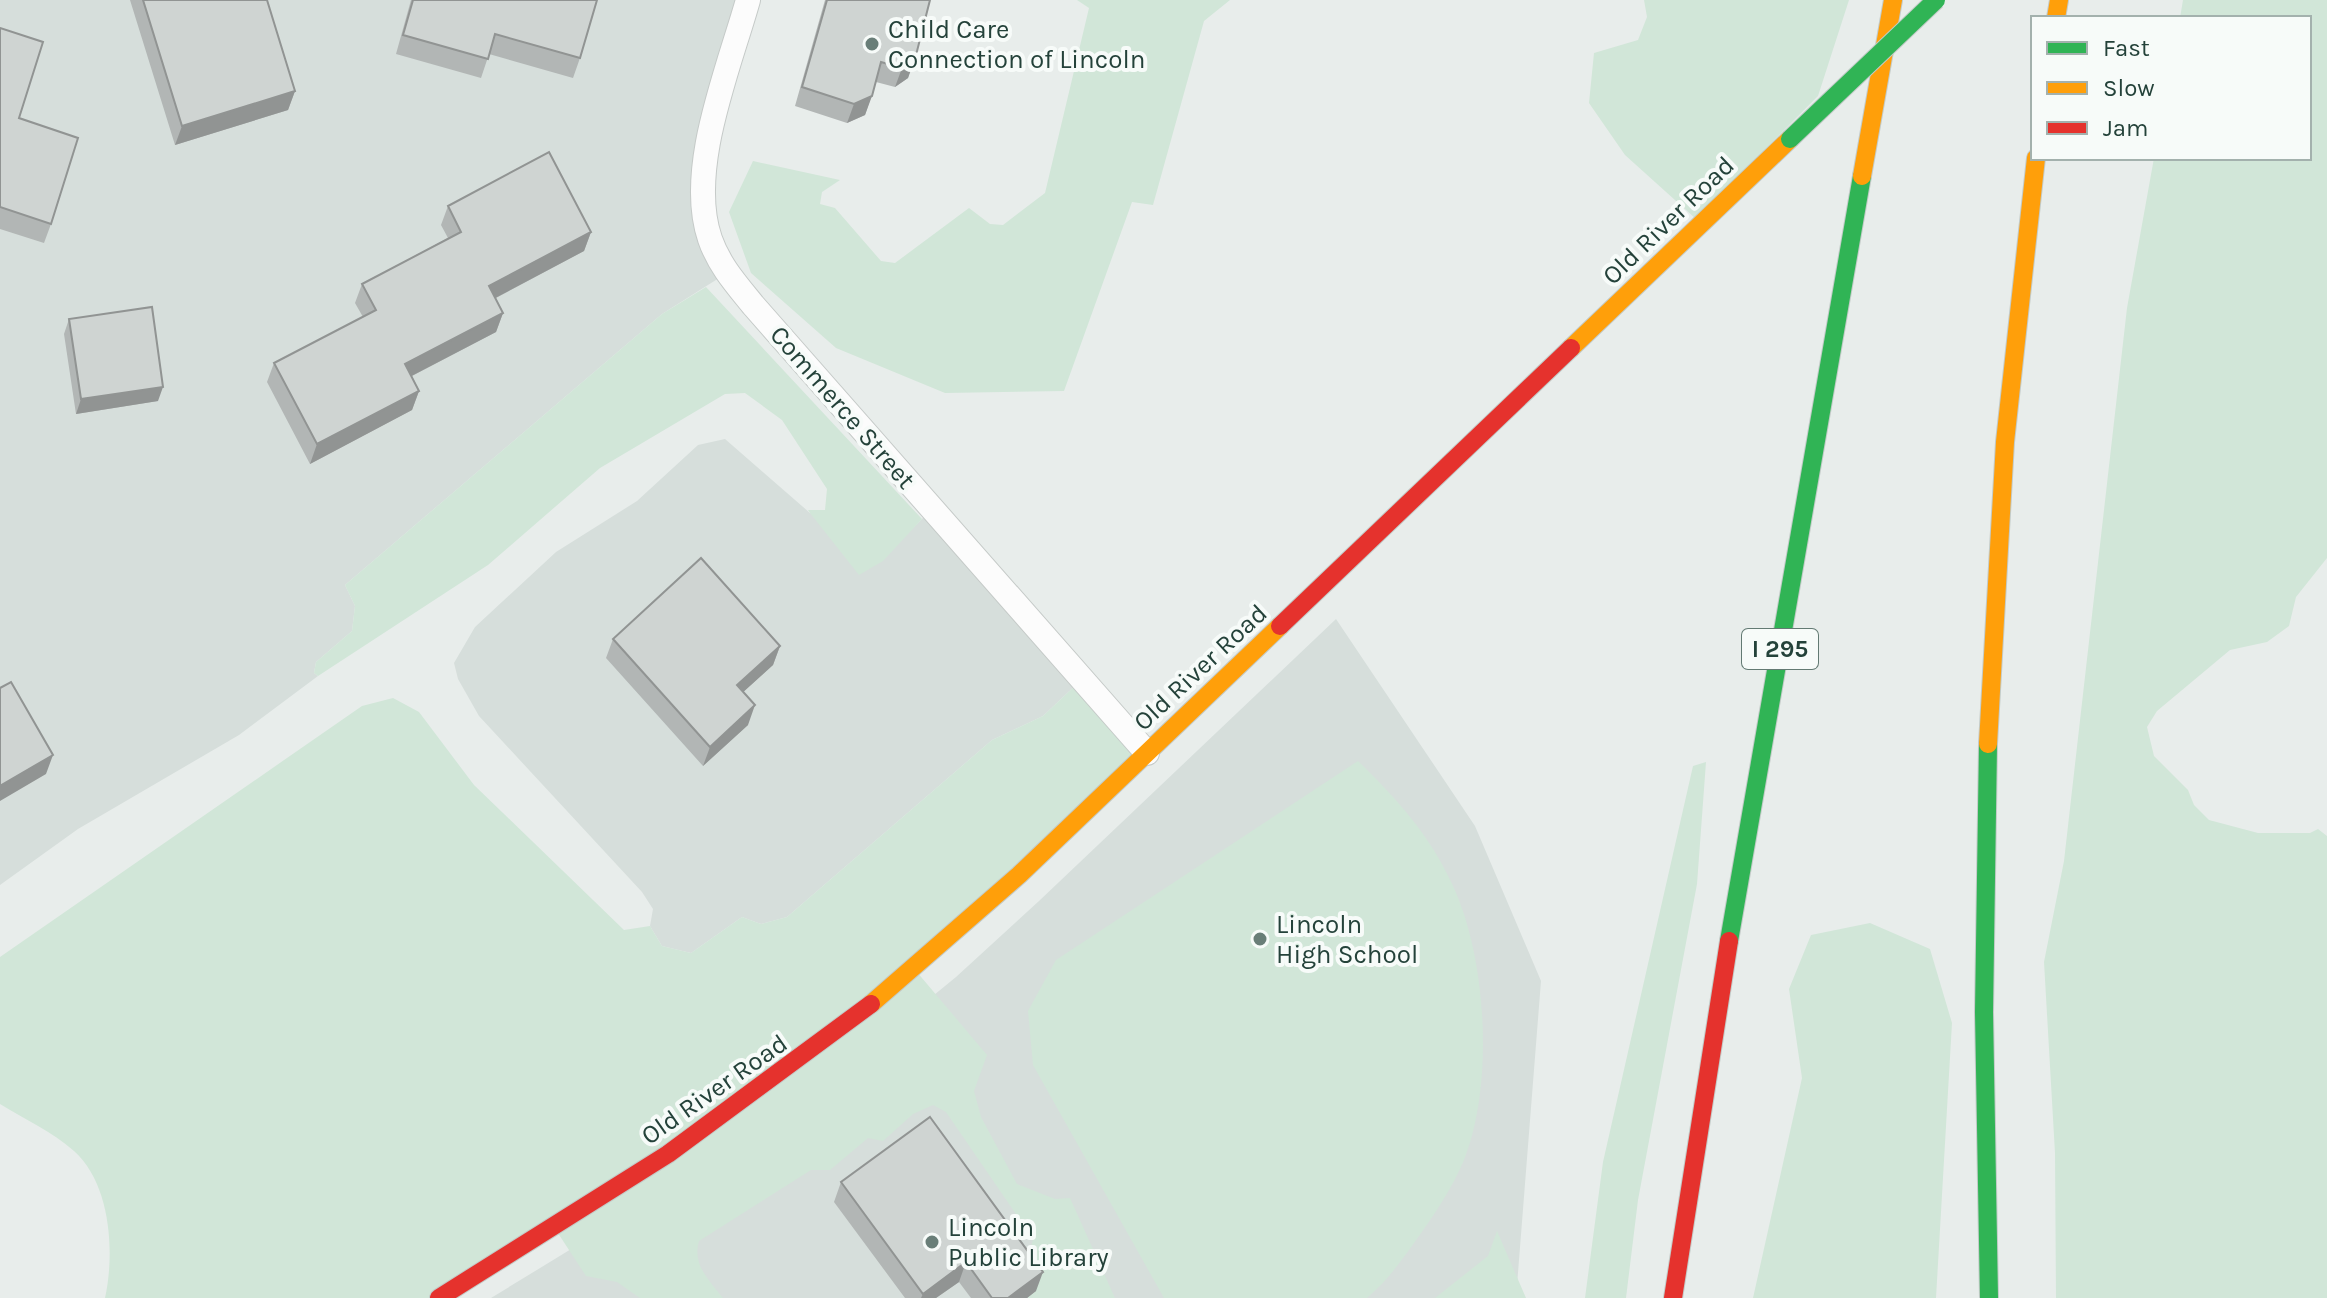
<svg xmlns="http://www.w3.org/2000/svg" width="2327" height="1298" font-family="Karla,sans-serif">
	<rect width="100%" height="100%" fill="#e8edeb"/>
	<path fill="#d6dedb" d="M 0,0 L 744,0 L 694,194 L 727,273 L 662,314 L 345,585 L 355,606 L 352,631 L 316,662 L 314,673 L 318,676 L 239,735 L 78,829 L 0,885 Z
		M 725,439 L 810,513 L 906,535 L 928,513 L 1079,682 L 1043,716 L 992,740 L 787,917 L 761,924 L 742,917 L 691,953 L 662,946 L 650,926 L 653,909 L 642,892 L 479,716 L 458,679 L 454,663 L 475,627 L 556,552 L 637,501 L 698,445 Z
		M 1336,619 L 1475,826 L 1541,981 L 1516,1298 L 491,1298 L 671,1188 L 862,1054 L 956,977 L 1039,901 Z"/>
	<path fill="#d1e6d8" d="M 1077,0 L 1230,0 L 1204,21 L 1153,205 L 1132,202 L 1064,391 L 945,393 L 836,348 L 751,273 L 729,212 L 753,161 L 840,180 L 822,192 L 820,204 L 835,208 L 881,261 L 895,263 L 969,208 L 990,224 L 1003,225 L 1045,193 L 1089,8 Z
		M 1644,0 L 1849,0 L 1818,96 L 1696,219 L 1625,155 L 1589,103 L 1594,53 L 1638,40 L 1647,17 Z
		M 2183,0 L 2327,0 L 2327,558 L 2296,597 L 2289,626 L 2267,642 L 2230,650 L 2157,711 L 2147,727 L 2154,756 L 2188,790 L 2194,805 L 2209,820 L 2258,833 L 2310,833 L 2318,829 L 2327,836 L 2327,1298 L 2056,1298 L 2055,1153 L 2044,962 L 2064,861 L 2127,308 L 2154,158 L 2309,158 L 2309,18 L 2180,18 Z
		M 706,287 L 922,519 L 883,561 L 859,575 L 810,513 L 808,510 L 825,510 L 827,489 L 782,420 L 745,393 L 725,394 L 600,468 L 488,565 L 318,676 L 314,673 L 316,662 L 352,631 L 355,606 L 345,585 L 662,314 Z
		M 1079,682 L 1143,745 L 911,965 L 987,1055 L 974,1091 L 981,1117 L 1017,1184 L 1055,1199 L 1070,1198 L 1115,1298 L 972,1298 L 1029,1256 L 1033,1239 L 946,1112 L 933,1105 L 913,1114 L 883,1141 L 868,1138 L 830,1170 L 811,1170 L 699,1241 C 692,1265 709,1280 723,1298 L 640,1298 L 617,1282 L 586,1276 L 552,1224 L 431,1298 L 105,1298 C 115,1253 111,1184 74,1151 C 53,1132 24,1119 0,1104 L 0,957 L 362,706 L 393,698 L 419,712 L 474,785 L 624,930 L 650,926 L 662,946 L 691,953 L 742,917 L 761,924 L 787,917 L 992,740 L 1043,716 Z
		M 1358,761 C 1397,799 1430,835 1453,886 C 1487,959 1494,1085 1464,1160 C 1452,1189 1432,1218 1414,1243 C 1399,1264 1386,1282 1367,1298 L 1164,1298 L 1033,1065 L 1028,1011 L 1056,960 Z
		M 1706,762 L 1697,884 L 1638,1200 L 1626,1298 L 1585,1298 L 1603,1162 L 1693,766 Z
		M 1870,923 L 1930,949 L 1952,1023 L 1936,1298 L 1753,1298 L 1802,1078 L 1789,989 L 1811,935 Z
		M 1497,1231 L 1526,1298 L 1435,1298 L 1488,1256 Z"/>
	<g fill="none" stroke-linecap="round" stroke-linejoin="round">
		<defs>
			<path id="street" d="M 748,0 C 729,68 686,170 710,239 C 719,265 736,284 753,305 L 1147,753"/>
			<path id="fast" d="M 1988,744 L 1984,1012 L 1989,1298
				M 1729,941 L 1862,176"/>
			<path id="slow" d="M 2056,18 L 2059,0
				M 1862,176 L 1893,0
				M 1571,348 L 1790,139
				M 1988,744 L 2005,442 L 2036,158
				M 871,1004 L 1019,875 L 1280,626"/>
			<path id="jam" d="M 1280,626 L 1571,348
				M 439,1298 L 668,1154 L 871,1004
				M 1673,1298 L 1729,941"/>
		</defs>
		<use href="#street" stroke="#c5cac8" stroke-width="26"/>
		<use href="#fast" stroke="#c3cbc8" stroke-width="20"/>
		<use href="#slow" stroke="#c3cbc8" stroke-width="20"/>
		<use href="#jam" stroke="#c3cbc8" stroke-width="20"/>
		<use href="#street" stroke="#fcfcfc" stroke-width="24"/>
		<use href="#fast" stroke="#30b455" stroke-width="18"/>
		<use href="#slow" stroke="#ff9f0a" stroke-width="18"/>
		<use href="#jam" stroke="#e5322d" stroke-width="18"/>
		<defs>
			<path id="fast-bridge" d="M 1790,139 L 1936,0"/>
		</defs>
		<use href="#fast-bridge" stroke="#c3cbc8" stroke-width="20" stroke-linecap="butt"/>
		<use href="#fast-bridge" stroke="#30b455" stroke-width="18"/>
	</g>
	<path fill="#b2b6b5" d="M 130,0 L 267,0 L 295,91 L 288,110 L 175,145 Z
		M 411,0 L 597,0 L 580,58 L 573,78 L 489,54 L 481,78 L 396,54 Z
		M 825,0 L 930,0 L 908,78 L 895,87 L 876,82 L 865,115 L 847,123 L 795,106 Z
		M 0,28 L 19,118 L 51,224 L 44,243 L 0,229 Z
		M 448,206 L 591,232 L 584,251 L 496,298 L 503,313 L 496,332 L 412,376 L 419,391 L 412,410 L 310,464 L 267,382 L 274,363 L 363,317 L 355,303 L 362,284 L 448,238 L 441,225 Z
		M 69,319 L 158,401 L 76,414 L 64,334 Z
		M 613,639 L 780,646 L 773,665 L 743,692 L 748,725 L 703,766 L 606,658 Z
		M 841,1182 L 1036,1291 L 1027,1298 L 971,1298 L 959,1282 L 936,1298 L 905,1298 L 834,1202 Z"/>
	<path fill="#919493" d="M 915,59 L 908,78 L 895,87 L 902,68 Z
		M 295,91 L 288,110 L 175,145 L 182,126 Z
		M 872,96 L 865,115 L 847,123 L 854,104 Z
		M 591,232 L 584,251 L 482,305 L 489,286 Z
		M 503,313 L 496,332 L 398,383 L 405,364 Z
		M 163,387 L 158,401 L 76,414 L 81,399 Z
		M 419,391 L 412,410 L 310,464 L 317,444 Z
		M 780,646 L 773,665 L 730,704 L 737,685 Z
		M 755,705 L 748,725 L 703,766 L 710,747 Z
		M 53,755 L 46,774 L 0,801 L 0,786 Z
		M 966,1262 L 959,1282 L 936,1298 L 921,1298 L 923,1294 Z
		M 1043,1272 L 1036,1291 L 1027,1298 L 1008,1298 Z"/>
	<path fill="#cfd4d2" stroke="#919493" stroke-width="2" d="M 143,0 L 267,0 L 295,91 L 182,126 Z
		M 413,0 L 597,0 L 580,58 L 495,34 L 488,59 L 403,35 Z
		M 827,0 L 930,0 L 915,59 L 902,68 L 881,62 L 872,96 L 854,104 L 802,87 Z
		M 0,28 L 43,42 L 19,118 L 78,138 L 51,224 L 0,207 Z
		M 549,152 L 591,232 L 489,286 L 503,313 L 405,364 L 419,391 L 317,444 L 274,363 L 376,310 L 362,284 L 461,232 L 448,206 Z
		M 152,307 L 163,387 L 81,399 L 69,319 Z
		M 701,558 L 780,646 L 737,685 L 755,705 L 710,747 L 613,639 Z
		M 11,682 L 53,755 L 0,786 L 0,688 Z
		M 930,1117 L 1043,1272 L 1008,1298 L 992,1298 L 966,1262 L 923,1294 L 841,1182 Z"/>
	<g fill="#697e78" stroke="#f7fbf9" stroke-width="3">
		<circle cx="872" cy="44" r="8"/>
		<circle cx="1260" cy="939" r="8"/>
		<circle cx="932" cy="1242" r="8"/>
	</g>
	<g text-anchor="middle" stroke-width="8" stroke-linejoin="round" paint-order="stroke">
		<rect fill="#f7fbf9" stroke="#637a73" stroke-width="2" x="1742" y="629" width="76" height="40" rx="6"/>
		<g font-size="24" font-weight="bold" fill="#24423a">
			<text x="1780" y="657">I 295</text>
		</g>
		<g font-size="26" fill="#24423a" stroke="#f7fbf9" text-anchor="start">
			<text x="888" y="38">Child Care<tspan x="888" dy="30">Connection of Lincoln</tspan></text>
			<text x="1276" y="933">Lincoln<tspan x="1276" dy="30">High School</tspan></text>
			<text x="948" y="1236">Lincoln<tspan x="948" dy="30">Public Library</tspan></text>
		</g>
		<g font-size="26" fill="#24423a" stroke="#f7fbf9">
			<text transform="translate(1668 220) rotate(-44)" y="9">Old River Road</text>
			<text transform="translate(843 407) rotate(49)" y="9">Commerce Street</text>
			<text transform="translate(1200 667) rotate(-43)" y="9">Old River Road</text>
			<text transform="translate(714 1089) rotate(-35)" y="9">Old River Road</text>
		</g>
	</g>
	<rect x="2031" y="16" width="280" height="144" fill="#f7fbf9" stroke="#a3b1ad" stroke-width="2"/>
	<rect x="2047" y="42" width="40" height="12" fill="#30b455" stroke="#a3b1ad" stroke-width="2"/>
	<text x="2103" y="56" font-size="24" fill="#24423a">Fast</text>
	<rect x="2047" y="82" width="40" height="12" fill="#ff9f0a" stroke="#a3b1ad" stroke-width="2"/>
	<text x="2103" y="96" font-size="24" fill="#24423a">Slow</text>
	<rect x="2047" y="122" width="40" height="12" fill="#e5322d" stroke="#a3b1ad" stroke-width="2"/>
	<text x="2103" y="136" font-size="24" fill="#24423a">Jam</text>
</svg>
